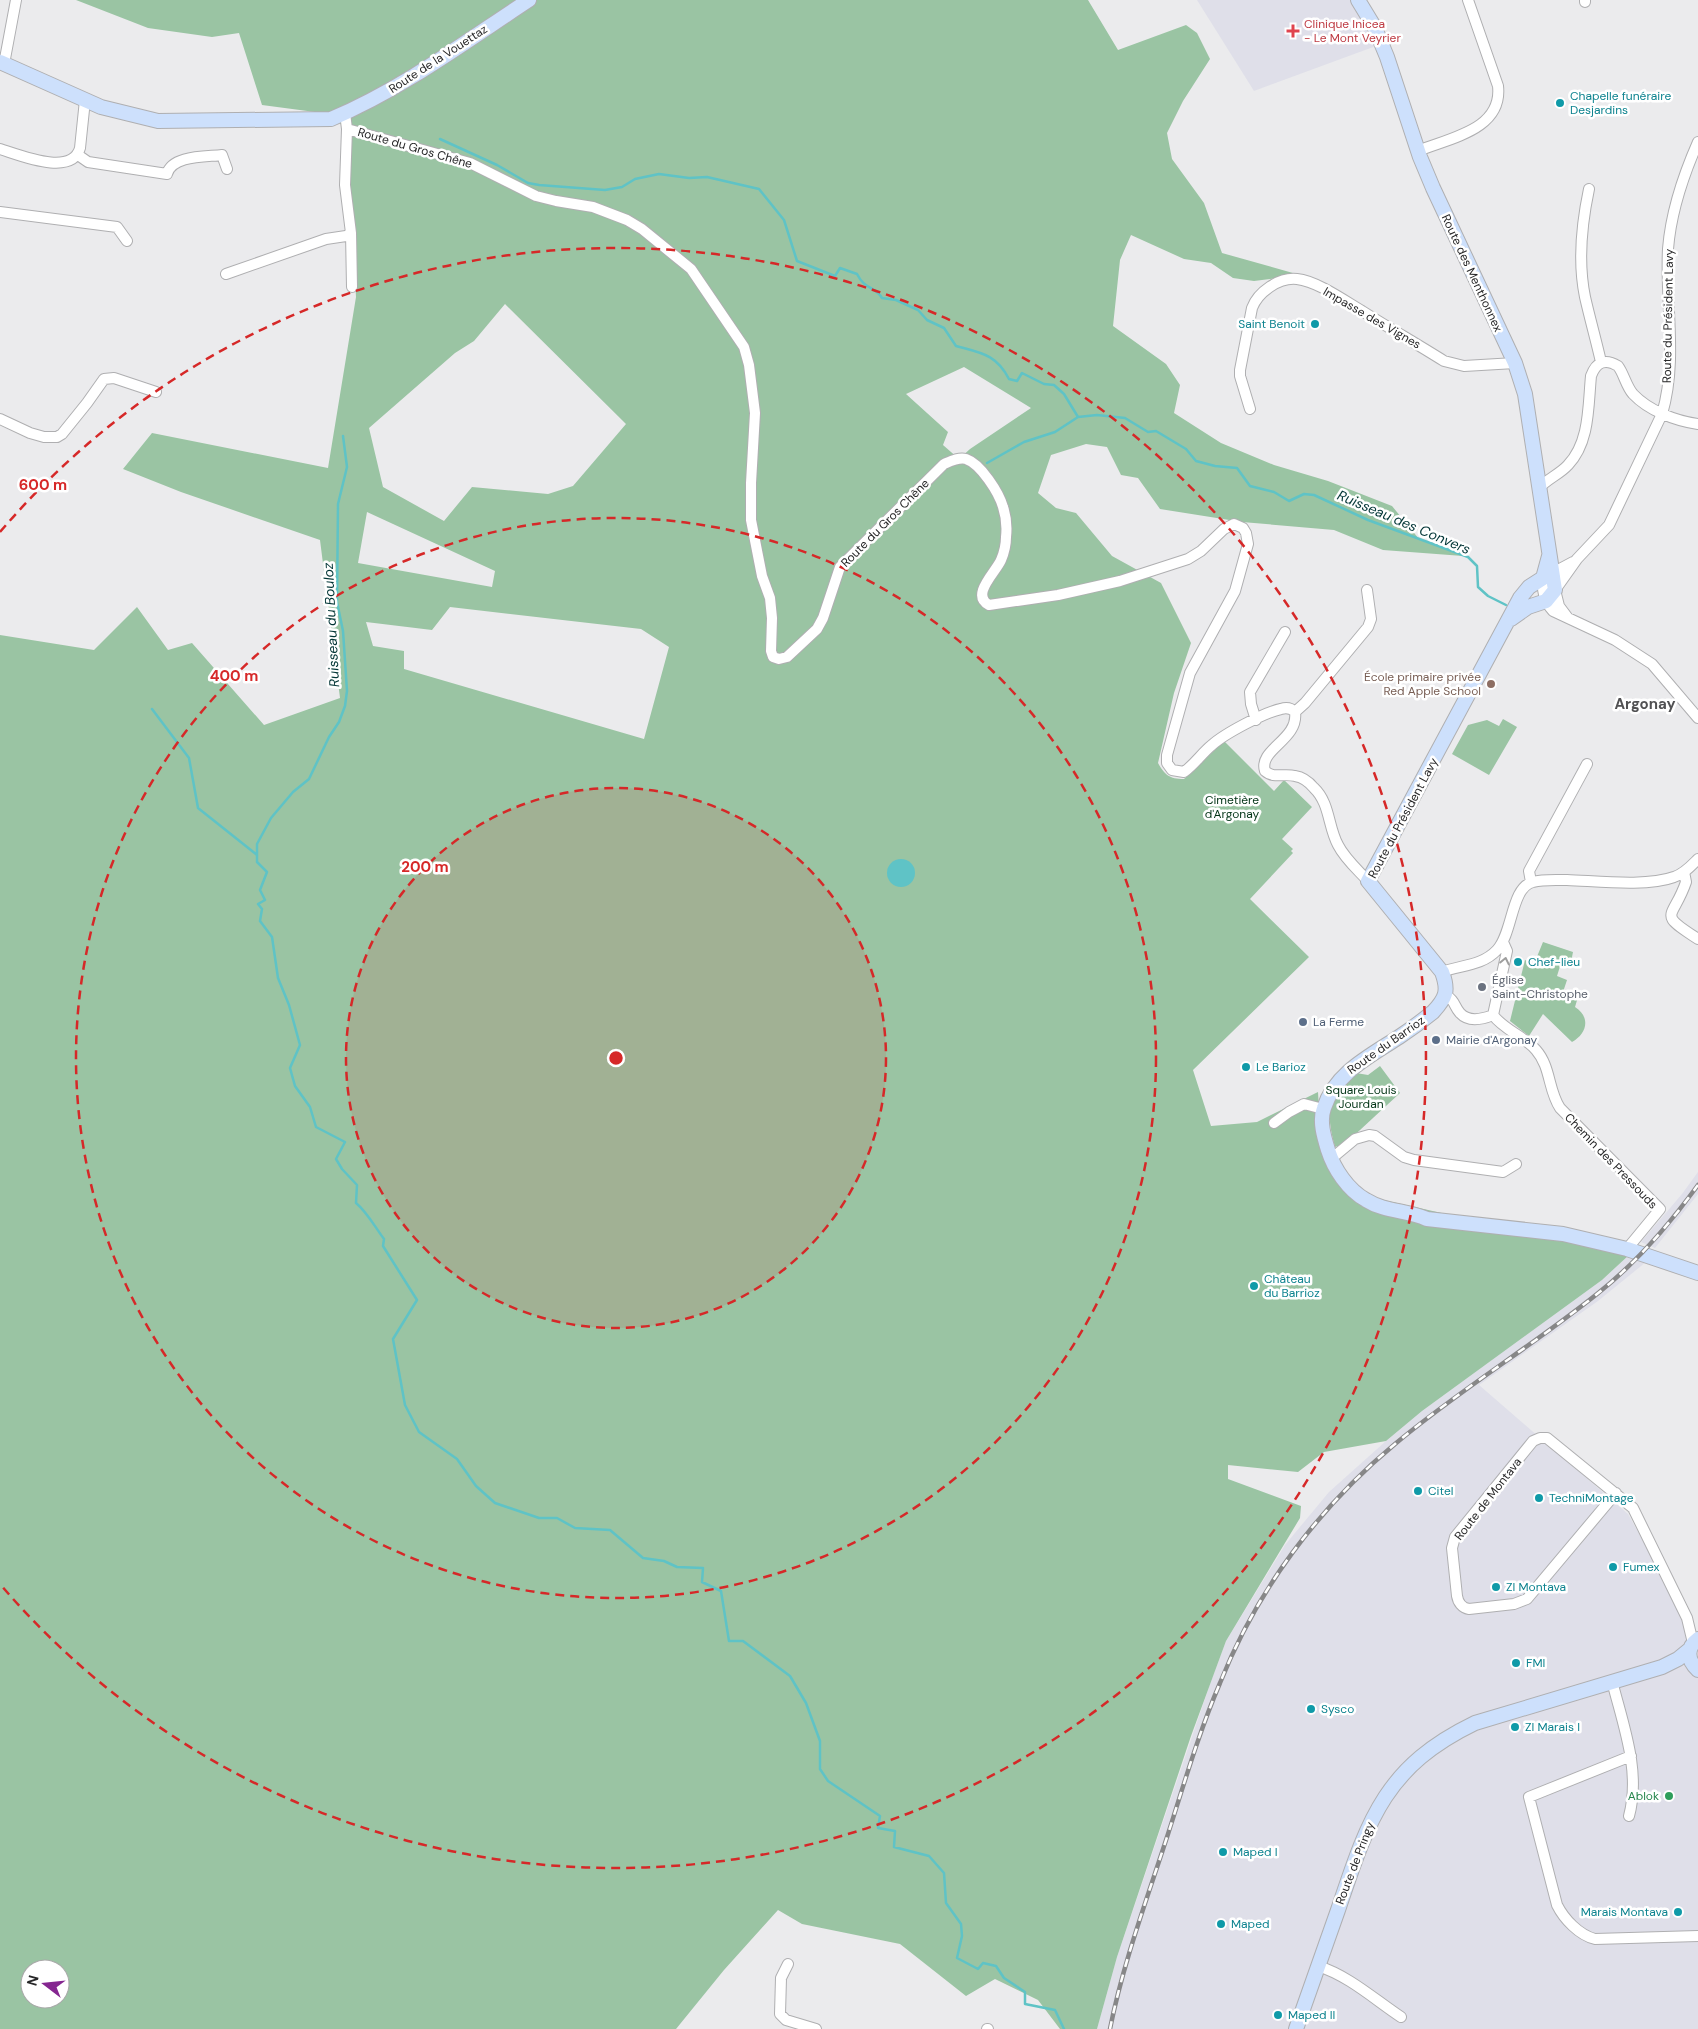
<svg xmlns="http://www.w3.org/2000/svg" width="1698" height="2029" font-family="'DM Sans',sans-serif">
	<rect width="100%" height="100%" fill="#ebebed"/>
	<path fill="#dfdfe9" d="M 1197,0 L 1352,0 L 1363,16 L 1376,46 L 1254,91 Z
		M 1698,1172 L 1698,1194 L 1655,1248 L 1641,1242 L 1682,1194 Z
		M 1629,1255 L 1646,1262 L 1598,1301 L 1479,1385 L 1628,1514 L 1698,1639 L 1698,2029 L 1097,2029 L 1117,1957 L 1210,1684 L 1226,1641 L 1285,1545 L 1329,1492 L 1386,1441 L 1422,1411 L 1602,1280 Z"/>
	<path fill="#9ac4a3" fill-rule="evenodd" d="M 76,0 L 1088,0 L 1118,50 L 1186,25 L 1197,33 L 1210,59 L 1183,101 L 1167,133 L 1172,159 L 1204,203 L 1222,253 L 1300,275 L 1254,281 L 1233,278 L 1211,263 L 1184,259 L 1131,235 L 1120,260 L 1113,326 L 1166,364 L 1180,385 L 1174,413 L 1221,443 L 1274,465 L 1328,481 L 1392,506 L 1419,539 L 1448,550 L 1466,543 L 1463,556 L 1383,550 L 1334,530 L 1242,522 L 1160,509 L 1138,478 L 1121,475 L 1107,447 L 1086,444 L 1051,455 L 1038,493 L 1056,508 L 1076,513 L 1112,556 L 1161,583 L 1191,643 L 1174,693 L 1158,763 C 1165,775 1169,779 1184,779 L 1224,741 L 1274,791 L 1284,780 L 1312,807 L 1282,839 L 1293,849 L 1291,851 L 1293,853 L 1250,899 L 1309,957 L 1193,1070 L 1211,1126 L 1257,1122 L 1318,1092 L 1320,1125 L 1357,1194 L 1629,1255 L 1602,1280 L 1422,1411 L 1386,1441 L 1324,1452 L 1298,1472 L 1228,1465 L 1228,1479 L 1301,1506 L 1300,1518 L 1226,1641 L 1191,1736 L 1117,1957 L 1097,2029 L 1060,2029 L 1038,2000 L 995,1979 L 966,1996 L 900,1944 L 802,1924 L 778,1910 L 724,1970 L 676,2029 L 0,2029 L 0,635 L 94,650 L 137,607 L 168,650 L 192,643 L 264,725 L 340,698 L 320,540 L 181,492 L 123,469 L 152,433 L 328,468 L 356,297 L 348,131 L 330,114 L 262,105 L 239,33 L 212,37 L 148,28 ZM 505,304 L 626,424 L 573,486 L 548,494 L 472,487 L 444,521 L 383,487 L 369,428 L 455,353 L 474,341 ZM 964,367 L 1031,408 L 970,449 L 959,459 L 943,445 L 948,432 L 906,394 ZM 367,512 L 495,571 L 492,587 L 358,563 ZM 450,607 L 641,629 L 669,647 L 644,739 L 404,669 L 404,651 L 373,646 L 366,622 L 432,630 ZM 30,1969 L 60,1969 L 60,1999 L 30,1999 Z
		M 1503,719 L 1517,727 L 1489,775 L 1452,754 L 1468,725 L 1487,720 L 1499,726 Z
		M 1543,942 L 1573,952 L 1571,962 L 1562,960 L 1557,976 L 1567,980 L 1563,992 L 1578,997 L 1575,1007 C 1591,1017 1587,1034 1572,1042 L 1543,1014 L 1529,1036 L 1510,1021 L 1525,960 L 1534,964 Z
		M 1380,1066 L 1400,1093 L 1346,1143 L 1335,1147 C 1325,1110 1328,1100 1356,1073 L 1368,1075 Z"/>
	<path fill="#5fc3c6" d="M887 873a14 14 0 1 1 28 0a14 14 0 1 1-28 0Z"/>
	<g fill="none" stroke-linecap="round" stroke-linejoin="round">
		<path stroke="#5fc3c6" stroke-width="2.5" d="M 440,139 L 497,165 L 528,183 L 539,185 L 605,190 L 622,187 L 635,179 L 659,174 L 689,178 L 707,177 L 759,189 L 784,220 L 797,261 L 835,276 L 840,268 L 857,274 C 865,290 875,286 882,298 L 896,300 L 918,310 L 927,320 L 944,328 L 956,346 C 981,353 996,354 1009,379 L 1017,381 L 1022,373 L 1044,384 L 1054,385 L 1064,394 L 1078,417 L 1097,415 L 1125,418 L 1148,432 L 1156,431 L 1186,449 L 1196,461 L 1215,466 L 1237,468 L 1250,486 L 1274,492 L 1289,501 L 1304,494 L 1314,495 L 1368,520 L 1468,557 L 1477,566 L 1478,587 L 1488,596 L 1506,605
			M 343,436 L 347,467 L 338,504 L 337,602 L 343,631 L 347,691 L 345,706 L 339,722 L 329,737 L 309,779 L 293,792 L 271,818 L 257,844 L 257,862 L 267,872 L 260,890 L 265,900 L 258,904 L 262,909 L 260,921 L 272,937 L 278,978 L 289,1005 L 300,1045 L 290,1068 L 295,1086 L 310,1107 L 316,1127 L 345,1142 L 336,1159 L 342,1169 L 357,1185 L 356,1203 C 367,1212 375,1227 384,1239 L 383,1246 L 417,1300 L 393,1339 L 405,1405 L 419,1432 L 457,1459 L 476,1486 L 495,1503 L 539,1518 L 557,1518 L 575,1528 L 610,1530 L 643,1558 L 664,1561 L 677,1567 L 703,1568 L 702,1582 L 721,1591 L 729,1641 L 743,1641 L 790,1676 L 806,1703 L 820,1741 L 820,1769 L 828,1781 L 880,1816 L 878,1828 L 895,1831 L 894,1847 L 929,1856 L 944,1873 L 946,1903 L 961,1924 L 962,1936 L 957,1958 L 978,1969 L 983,1963 L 996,1966 L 1004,1978 L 1025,1992 L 1025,2004 L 1055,2010 L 1064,2029
			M 987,463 L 1024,442 L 1055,432 L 1078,417
			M 152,709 L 189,758 L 198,808 L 257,855"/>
		<defs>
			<path id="street" d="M 1585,2 L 1585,0
				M 4,64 L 16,0
				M 345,113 L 347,129 L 470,163 L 536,196 L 556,201 L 593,207 L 627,220 L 642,229 L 691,269 L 744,347 L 749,365 L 755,413 L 751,483 L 751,520 L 762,576 L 770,598 L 772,618 L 771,651 L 773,657 L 779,659 L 787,657 L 817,629 L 823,618 L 840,567 L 944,464 C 951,461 959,457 966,459 C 981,464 999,493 1003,507 C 1006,516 1007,528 1006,537 C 1006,545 1004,553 1001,560 C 996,572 970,595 989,605 L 1058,595 L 1120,581 L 1188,559 L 1201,551 L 1224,529 L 1234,524 L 1243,528 L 1246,533 L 1248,544 L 1235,591 L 1190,673 L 1167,755 L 1167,763 L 1172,770 L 1184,772 C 1195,764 1202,753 1212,745 C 1224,734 1265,712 1281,709 C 1287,707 1291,708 1295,712 C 1299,740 1258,749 1265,771 C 1274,779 1284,773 1295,776 C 1302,777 1309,782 1314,788 C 1330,803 1328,827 1338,845 C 1345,859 1358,870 1368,881
				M 347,129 L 345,185 L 351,233 L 352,287
				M 0,149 C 20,155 72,177 80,148 L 85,100
				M 1418,151 C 1449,138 1503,130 1498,86 L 1468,0
				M 78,155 L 88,162 L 167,174 C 172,155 206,157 222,155 L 227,169
				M 1589,189 C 1582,222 1578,263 1585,297 C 1590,319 1596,340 1601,362
				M 0,212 L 117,227 L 127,241
				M 226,274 L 326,239 L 346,236 L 351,233
				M 1250,409 L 1240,376 L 1240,370 L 1252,308 C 1258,292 1279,277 1297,279 C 1317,281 1345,301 1362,311 C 1389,328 1417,344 1444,361 L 1464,366 L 1515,363
				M 0,419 L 30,433 L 44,437 L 57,437 L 62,434 L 87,403 L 104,379 L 114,378 L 156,392
				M 1538,489 C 1547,479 1560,474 1568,465 C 1590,442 1588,406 1591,376 C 1596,362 1605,358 1618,366 C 1624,374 1626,386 1633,394 C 1649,411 1676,421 1698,424
				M 1573,562 L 1543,578 C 1542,591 1544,601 1553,611 L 1615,640 L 1652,664 L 1698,718
				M 1568,618 L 1559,606 L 1555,590 L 1577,559 L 1609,525 L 1662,414 C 1678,360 1665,304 1668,249 C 1671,211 1683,176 1698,142
				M 1295,712 L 1305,703 L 1368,627 L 1371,619 L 1367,590
				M 1256,720 L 1251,704 L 1250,692 L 1285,632
				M 1684,872 L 1686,882 C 1673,920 1656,912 1698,939
				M 1531,882 L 1529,871 L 1587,764
				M 1503,942 L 1507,951 L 1493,1015 C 1504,1030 1524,1036 1536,1050 C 1551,1067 1548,1090 1560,1108 L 1660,1209 L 1627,1249
				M 1442,972 C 1461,965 1482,966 1497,950 C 1513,933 1511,887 1533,882 C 1543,879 1556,880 1567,880 C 1597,881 1647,887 1674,877 C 1684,874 1691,866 1698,859
				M 1445,995 C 1456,1001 1453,1005 1460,1013 C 1469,1023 1483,1019 1493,1015
				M 1274,1123 L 1289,1112 L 1304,1104 L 1323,1109
				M 1331,1159 L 1355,1139 L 1369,1135 L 1375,1136 L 1404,1157 L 1414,1160 L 1503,1172 L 1516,1164
				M 1616,1493 L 1527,1599 L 1514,1604 L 1469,1609 C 1462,1608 1458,1602 1457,1596 L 1452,1548 L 1455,1537 L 1533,1441 L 1540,1438 L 1547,1438 L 1633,1508 L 1687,1618 L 1693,1643
				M 1612,1681 C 1623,1725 1641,1771 1629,1816
				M 1631,1756 L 1529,1797 L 1557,1905 C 1564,1919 1579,1935 1595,1939 L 1698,1936
				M 788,1964 L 781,1978 L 780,2014 L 786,2020 L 816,2029
				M 1318,1966 C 1349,1976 1374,1999 1401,2017
				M 987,2029 L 988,2029"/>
			<path id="secondary" d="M 1358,0 L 1375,28 L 1387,57 L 1420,157 L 1433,188 L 1515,363 L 1525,394 L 1555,590 L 1546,601 L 1528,607 L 1511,619
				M 0,62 L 101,107 L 158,121 L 331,119 C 402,89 465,42 529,0
				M 1549,556 L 1543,578 L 1529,587 L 1520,598 L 1368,881 L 1442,972 C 1449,991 1446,998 1433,1012 C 1422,1021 1411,1029 1399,1037 C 1370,1056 1335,1073 1324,1108 C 1319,1121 1324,1137 1328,1150 C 1334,1169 1348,1190 1366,1200 C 1385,1212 1407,1210 1427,1219 L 1563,1234 L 1627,1249 L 1698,1273
				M 1698,1639 C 1686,1648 1687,1660 1698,1670
				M 1296,2029 C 1310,1989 1324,1950 1338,1910 C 1368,1821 1384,1767 1475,1723 L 1662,1667 L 1678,1659 L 1689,1650"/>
		</defs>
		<use href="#street" stroke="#afafb1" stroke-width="12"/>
		<use href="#secondary" stroke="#afafb1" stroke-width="16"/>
		<use href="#street" stroke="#fff" stroke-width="10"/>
		<use href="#secondary" stroke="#cde0fc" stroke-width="14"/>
		<defs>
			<path id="rail" d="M 1110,2029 C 1123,1963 1147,1899 1168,1834 C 1184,1784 1199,1732 1220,1683 C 1257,1590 1318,1508 1395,1444 C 1459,1390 1531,1347 1597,1294 C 1635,1264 1669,1225 1698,1185"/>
		</defs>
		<use href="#rail" stroke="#878788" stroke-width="4.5"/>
		<use href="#rail" stroke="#fff" stroke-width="2.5" stroke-dasharray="8" stroke-linecap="butt"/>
	</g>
	<defs><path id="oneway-chevron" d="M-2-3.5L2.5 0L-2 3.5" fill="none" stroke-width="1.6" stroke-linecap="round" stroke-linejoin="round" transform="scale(1.25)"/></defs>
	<use stroke="#9e9e9e" href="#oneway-chevron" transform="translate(1505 961) rotate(-78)"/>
	<circle cx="616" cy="1058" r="270" fill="#d62828" fill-opacity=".12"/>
	<g fill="none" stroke="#d62828" stroke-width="2.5" stroke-dasharray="9 6">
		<circle cx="616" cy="1058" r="270"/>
		<circle cx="616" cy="1058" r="540"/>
		<path d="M0 532A810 810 0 1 1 0 1584"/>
	</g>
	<path fill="#e0444e" stroke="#fff" stroke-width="2" d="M1290.5 23.5h5v5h5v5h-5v5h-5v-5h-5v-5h5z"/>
	<g fill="#0f9aa8" stroke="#fff" stroke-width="2">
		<circle cx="1560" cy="103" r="5"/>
		<circle cx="1315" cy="324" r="5"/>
		<circle cx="1518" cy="962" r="5"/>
		<circle cx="1246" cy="1067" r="5"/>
		<circle cx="1254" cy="1286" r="5"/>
		<circle cx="1418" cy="1491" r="5"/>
		<circle cx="1539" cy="1498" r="5"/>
		<circle cx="1613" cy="1567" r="5"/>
		<circle cx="1496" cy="1587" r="5"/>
		<circle cx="1516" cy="1663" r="5"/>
		<circle cx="1311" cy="1709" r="5"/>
		<circle cx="1515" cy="1727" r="5"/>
		<circle cx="1223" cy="1852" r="5"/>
		<circle cx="1678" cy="1912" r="5"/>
		<circle cx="1221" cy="1924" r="5"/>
		<circle cx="1278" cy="2015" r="5"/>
	</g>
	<circle fill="#8d6e63" stroke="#fff" stroke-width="2" cx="1491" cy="684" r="5"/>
	<circle fill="#6b7280" stroke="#fff" stroke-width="2" cx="1482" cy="987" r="5"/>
	<g fill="#5c6f8a" stroke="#fff" stroke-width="2">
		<circle cx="1303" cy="1022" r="5"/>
		<circle cx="1436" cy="1040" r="5"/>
	</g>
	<circle fill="#2e9e5b" stroke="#fff" stroke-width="2" cx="1669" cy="1796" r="5"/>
	<g text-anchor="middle" stroke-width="5" stroke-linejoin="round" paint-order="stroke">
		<g font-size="12" fill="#be3a42" stroke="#fff" text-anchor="start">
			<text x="1304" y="28">Clinique Inicea<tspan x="1304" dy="14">- Le Mont Veyrier</tspan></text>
		</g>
		<g font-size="12" fill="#272728" stroke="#fff">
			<text transform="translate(438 59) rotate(-33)" y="4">Route de la Vouettaz</text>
			<text transform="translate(415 148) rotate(16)" y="4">Route du Gros Chêne</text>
			<text transform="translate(1472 273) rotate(65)" y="4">Route des Menthonnex</text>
			<text transform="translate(1668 316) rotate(-89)" y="4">Route du Président Lavy</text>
			<text transform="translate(1372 318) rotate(30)" y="4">Impasse des Vignes</text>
			<text transform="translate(885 523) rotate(-45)" y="4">Route du Gros Chêne</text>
			<text transform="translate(1403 818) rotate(-62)" y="4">Route du Président Lavy</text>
			<text transform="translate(1386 1045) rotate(-35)" y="4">Route du Barrioz</text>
			<text transform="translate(1611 1161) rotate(46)" y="4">Chemin des Pressouds</text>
			<text transform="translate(1488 1499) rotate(-52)" y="4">Route de Montava</text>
			<text transform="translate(1355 1863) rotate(-69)" y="4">Route de Pringy</text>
		</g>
		<g font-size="12" fill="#0d838f" stroke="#fff" text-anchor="start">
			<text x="1570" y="100">Chapelle funéraire<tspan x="1570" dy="14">Desjardins</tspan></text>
			<text x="1305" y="328" text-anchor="end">Saint Benoit</text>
			<text x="1528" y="966">Chef-lieu</text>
			<text x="1256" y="1071">Le Barioz</text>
			<text x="1264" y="1283">Château<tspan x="1264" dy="14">du Barrioz</tspan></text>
			<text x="1428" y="1495">Citel</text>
			<text x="1549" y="1502">TechniMontage</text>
			<text x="1623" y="1571">Fumex</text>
			<text x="1506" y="1591">ZI Montava</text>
			<text x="1526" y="1667">FMI</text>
			<text x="1321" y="1713">Sysco</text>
			<text x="1525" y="1731">ZI Marais I</text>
			<text x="1233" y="1856">Maped I</text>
			<text x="1668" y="1916" text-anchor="end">Marais Montava</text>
			<text x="1231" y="1928">Maped</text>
			<text x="1288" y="2019">Maped II</text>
		</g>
		<g font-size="12" fill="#785e54" stroke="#fff" text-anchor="end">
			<text x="1481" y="681">École primaire privée<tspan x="1481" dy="14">Red Apple School</tspan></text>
		</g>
		<g font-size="12" fill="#023416" stroke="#fff">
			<text x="1232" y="804">Cimetière<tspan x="1232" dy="14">d'Argonay</tspan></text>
			<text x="1361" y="1094">Square Louis<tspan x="1361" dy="14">Jourdan</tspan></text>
		</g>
		<g font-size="12" fill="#5b616d" stroke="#fff" text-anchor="start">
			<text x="1492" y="984">Église<tspan x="1492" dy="14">Saint-Christophe</tspan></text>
		</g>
		<g font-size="12" fill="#4e5e75" stroke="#fff" text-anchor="start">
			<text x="1313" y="1026">La Ferme</text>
			<text x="1446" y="1044">Mairie d'Argonay</text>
		</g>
		<g font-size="12" fill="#27864d" stroke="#fff" text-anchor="end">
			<text x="1659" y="1800">Ablok</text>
		</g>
		<g font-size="14" font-style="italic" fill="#023536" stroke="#fff">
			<text transform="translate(1404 522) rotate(23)" y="5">Ruisseau des Convers</text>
			<text transform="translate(331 625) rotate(-93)" y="5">Ruisseau du Bouloz</text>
		</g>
		<g font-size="15" font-weight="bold" fill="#515153" stroke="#fff">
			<text x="1645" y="709">Argonay</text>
		</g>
	</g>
	<circle cx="616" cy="1058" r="8" fill="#d62828" stroke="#fff" stroke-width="2.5"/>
	<g font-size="15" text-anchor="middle" font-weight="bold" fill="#d62828" stroke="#fff" stroke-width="5" stroke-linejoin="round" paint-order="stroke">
		<text x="43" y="490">600 m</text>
		<text x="234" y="681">400 m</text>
		<text x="425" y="872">200 m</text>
	</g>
	<g transform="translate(45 1984) rotate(286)"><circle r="24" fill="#ffffff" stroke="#a9a9a9"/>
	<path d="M0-4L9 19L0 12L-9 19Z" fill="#852690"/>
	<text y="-8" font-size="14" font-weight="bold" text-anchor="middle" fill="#272728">N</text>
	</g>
</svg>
